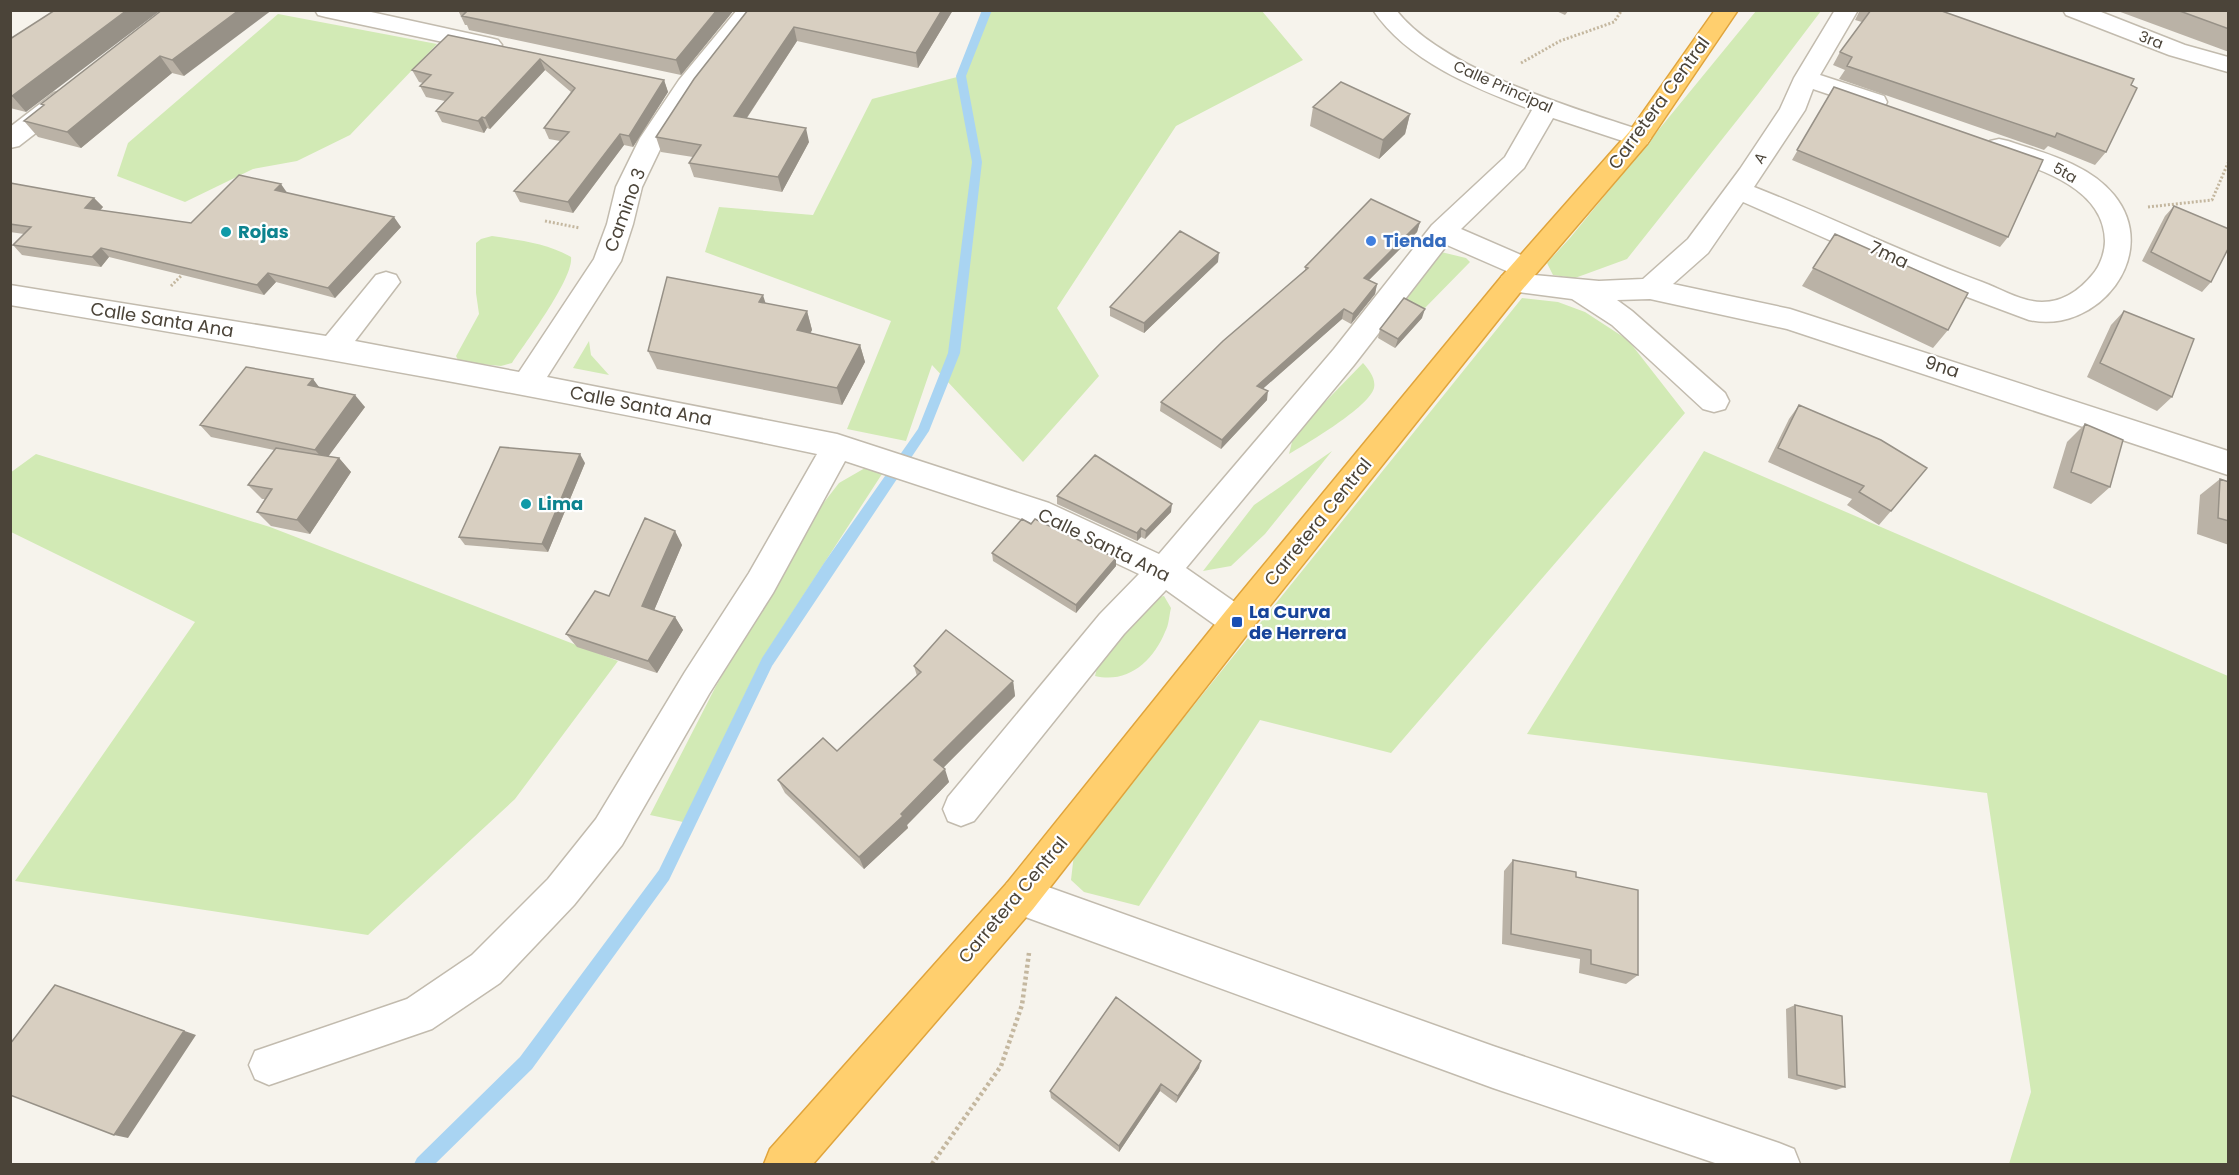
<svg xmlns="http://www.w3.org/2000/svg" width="2239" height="1175" font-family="Poppins,sans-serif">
	<rect width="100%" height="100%" fill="#f6f3ec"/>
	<path fill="#d2eab5" d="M 987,10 L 1262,11 L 1303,60 L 1176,126 L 1057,308 L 1099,376 L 1023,462 L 932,365 L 906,441 L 847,429 L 891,321 L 705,252 L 719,207 L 813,215 L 872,99 L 961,76 Z
		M 1756,11 L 1821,11 L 1758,94 L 1627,259 L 1575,278 L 1553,275 L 1547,263 L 1570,238 Z
		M 278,14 L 437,44 L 350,135 L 297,161 L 253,169 L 185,202 L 117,176 L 128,143 Z
		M 492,236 C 518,240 548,243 571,257 C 574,278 526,342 512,363 L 501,366 L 459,362 L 456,356 L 479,314 L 476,293 L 476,243 L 481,239 Z
		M 1437,251 L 1466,258 L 1470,262 L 1421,312 L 1397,299 Z
		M 1522,298 L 1558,302 L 1585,312 L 1628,340 L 1685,413 L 1391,753 L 1260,720 L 1139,906 L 1084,892 L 1071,880 L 1074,854 Z
		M 589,341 L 591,355 L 609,375 L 573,368 Z
		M 1363,363 C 1369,370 1376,378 1374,388 C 1369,407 1308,443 1289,454 L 1294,434 Z
		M 1332,451 L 1265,534 L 1231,566 L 1203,571 L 1254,505 Z
		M 1704,451 L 2228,676 L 2228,1164 L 2009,1164 L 2031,1092 L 1987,793 L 1527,734 Z
		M 36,454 L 270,527 L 618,661 L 515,799 L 368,935 L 15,881 L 195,622 L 11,532 L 10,473 Z
		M 865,468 L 875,469 L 882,474 L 762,659 L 683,822 L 650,815 L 716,686 L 818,510 L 839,483 Z
		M 1164,596 L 1171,608 C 1169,616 1169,625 1165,632 C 1153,661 1128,684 1095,676 L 1098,664 L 1141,611 L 1155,598 Z"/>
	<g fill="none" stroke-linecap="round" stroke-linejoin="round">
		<path fill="#a9d4f2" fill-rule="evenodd" d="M 982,10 L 992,10 L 966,76 L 982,162 L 960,353 L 929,431 L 772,666 L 669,880 L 532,1069 L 435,1164 L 414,1164 L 417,1158 L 520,1057 L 659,870 L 762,658 L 824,563 L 918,429 L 948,353 L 972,162 L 956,76 Z"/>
		<defs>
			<path id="minor" d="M 315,10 L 362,10 L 490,38 L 498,40 L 502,45 L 498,50 L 490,52 L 326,17 L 318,15 Z
				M 737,10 L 761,10 L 697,92 L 665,139 L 642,187 L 633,224 L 621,261 L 547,377 L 837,434 L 1049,503 L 1159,554 L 1334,349 L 1432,225 L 1505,157 L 1532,110 C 1475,88 1408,62 1373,10 L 1396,10 C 1442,70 1576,109 1647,132 L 1651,138 L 1647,144 L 1638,146 L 1553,118 L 1524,168 L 1461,229 L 1535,261 L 1539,268 L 1534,275 L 1599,281 L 1643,279 L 1688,239 L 1740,169 L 1780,109 L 1794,78 L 1835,10 L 1858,10 L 1820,75 L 1884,96 L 1887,102 L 1884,108 L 1875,110 L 1813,89 L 1805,110 L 1754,187 C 1831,217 1905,254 1982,282 C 2001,289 2022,302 2042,302 C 2063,302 2080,290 2093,274 C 2100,266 2105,252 2105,241 C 2104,185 2033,167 1990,153 L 1986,147 L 1990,141 L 1999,139 L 2008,141 C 2044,153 2089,164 2114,195 C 2162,254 2098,335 2029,320 L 1911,276 L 1743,202 L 1708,253 L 1673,284 L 1790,309 L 2228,451 L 2228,475 L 1787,329 L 1650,299 L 1617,300 L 1632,311 L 1725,393 L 1729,401 L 1725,409 L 1714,412 L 1703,409 L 1612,325 L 1572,299 L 1502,290 L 1498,283 L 1502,276 L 1511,273 L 1447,245 L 1354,365 L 1186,568 L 1249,612 L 1254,622 L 1249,632 L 1237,636 L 1225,632 L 1166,590 L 1124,634 L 974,821 L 961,826 L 948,821 L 943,809 L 948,797 L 1100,614 L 1139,574 L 1027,521 L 845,461 L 773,593 L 709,694 L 622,845 L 574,905 L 500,983 L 432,1029 L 269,1085 L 255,1079 L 249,1065 L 255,1051 L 407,999 L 472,955 L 548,879 L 596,819 L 685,672 L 749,573 L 817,454 C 549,397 281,350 10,305 L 10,285 L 326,336 L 376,275 L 386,272 L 396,275 L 400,282 L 355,341 L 519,372 L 594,259 L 607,224 L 616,187 L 640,138 L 679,80 Z
				M 2063,10 L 2096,10 L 2185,45 L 2228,57 L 2228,72 L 2169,55 L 2066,15 Z
				M 63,91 L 72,93 L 75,99 L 72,105 L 19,146 L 10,148 L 10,127 L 54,93 Z
				M 1020,877 L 1493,1046 L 1779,1143 L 1794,1149 L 1800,1164 L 1718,1164 L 1493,1088 L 1020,915 L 1007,909 L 1001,896 L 1007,883 Z"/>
			<path id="highway" d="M 1715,10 L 1738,10 L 1647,144 L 1522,290 L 1249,632 L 1033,909 L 813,1164 L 764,1164 L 770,1149 L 1007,883 L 1225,612 L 1502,276 L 1629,132 Z"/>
		</defs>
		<use href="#minor" stroke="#c2bbae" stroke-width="3"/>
		<use href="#highway" stroke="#e0a43c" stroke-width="3"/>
		<path stroke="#c4b79f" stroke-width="3" stroke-dasharray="2 2" stroke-linecap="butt" d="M 1521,63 L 1560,41 L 1614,22 L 1622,10
			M 2148,207 L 2212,200 L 2228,163
			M 545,221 L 580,228
			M 171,286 L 182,275"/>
		<path stroke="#c4b79f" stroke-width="4.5" stroke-dasharray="3 3" stroke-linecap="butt" d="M 932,1164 L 1001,1066 L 1022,1005 L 1029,953"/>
		<use href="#minor" fill="#fff" fill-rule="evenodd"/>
		<use href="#highway" fill="#ffcf6e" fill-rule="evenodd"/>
	</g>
	<path fill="#bab2a6" d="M 162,10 L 184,76 L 172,73 L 81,148 L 38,137 L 24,121 L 43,106 L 41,104 Z
		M 458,10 L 734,10 L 681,75 L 469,30 L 467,25 L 465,25 Z
		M 748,10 L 953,10 L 918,68 L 797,41 L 747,118 L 809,142 L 782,192 L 694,177 L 689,163 L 693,157 L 661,152 L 656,137 Z
		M 1554,10 L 1569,10 L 1565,15 Z
		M 1860,10 L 1939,10 L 2131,85 L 2106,152 L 2095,165 L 2048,146 L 2044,150 L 1839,79 L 1845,70 L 1833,65 L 1840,52 L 1862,22 L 1855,20 Z
		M 2115,10 L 2229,10 L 2229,52 Z
		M 448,35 L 664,80 L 668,92 L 633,147 L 624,145 L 573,213 L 520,202 L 514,191 L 560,141 L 549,139 L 544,128 L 571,92 L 545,70 L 490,129 L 487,128 L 484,133 L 442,122 L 436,111 L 445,101 L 426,97 L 420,86 L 423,83 L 419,82 L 412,70 Z
		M 10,39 L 26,112 L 10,108 Z
		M 1834,87 L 2008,237 L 2000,247 L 1792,160 Z
		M 1313,107 L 1410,114 L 1405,134 L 1379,159 L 1310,126 Z
		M 10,183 L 94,198 L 103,207 L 100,210 L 191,223 L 287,193 L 401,227 L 335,298 L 276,282 L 264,295 L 109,257 L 101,267 L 22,255 L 13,245 L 24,234 L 10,232 Z
		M 2174,206 L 2211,282 L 2202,292 L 2142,261 L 2165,216 Z
		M 1420,222 L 1417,232 L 1369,280 L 1377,284 L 1375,294 L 1351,324 L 1342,319 L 1263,388 L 1267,400 L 1221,449 L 1160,411 L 1161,402 L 1305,270 L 1305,267 Z
		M 1835,234 L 1948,330 L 1933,348 L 1802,286 Z
		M 1218,262 L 1144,333 L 1110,316 L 1110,307 Z
		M 766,304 L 807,311 L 812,330 L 810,333 L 860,345 L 865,362 L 842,405 L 657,369 L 648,351 Z
		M 2124,311 L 2172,397 L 2157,411 L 2087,377 L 2111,325 Z
		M 1422,318 L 1395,348 L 1378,338 L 1380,329 Z
		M 313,379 L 319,388 L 365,407 L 328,456 L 339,458 L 351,472 L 310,534 L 271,526 L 257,512 L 265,499 L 262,499 L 248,485 L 274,450 L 211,437 L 200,425 Z
		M 1799,405 L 1891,511 L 1879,525 L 1847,505 L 1852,499 L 1768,462 L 1789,419 Z
		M 2085,424 L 2110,487 L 2091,504 L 2053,488 L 2067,442 Z
		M 585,463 L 548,552 L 465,545 L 459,537 Z
		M 2220,479 L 2229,482 L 2229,545 L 2197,534 L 2200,495 Z
		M 1057,496 L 1171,512 L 1145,539 L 1141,537 L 1137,541 L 1057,504 Z
		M 1031,524 L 1116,566 L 1076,613 L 993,561 L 992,553 Z
		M 675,531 L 682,545 L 654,610 L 675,617 L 683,630 L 657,673 L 577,647 L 566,634 L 609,596 Z
		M 914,666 L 1013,681 L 1015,696 L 943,768 L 949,782 L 907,825 L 908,828 L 864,869 L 785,793 L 778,780 L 837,751 L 917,676 Z
		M 1513,860 L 1576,877 L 1638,975 L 1626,984 L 1579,973 L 1580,959 L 1502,944 L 1504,871 Z
		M 1795,1005 L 1845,1087 L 1836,1090 L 1788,1078 L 1786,1009 Z
		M 1199,1068 L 1176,1103 L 1160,1091 L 1119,1152 L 1051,1098 L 1050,1091 Z"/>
	<path fill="#979187" d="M 127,10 L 161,10 L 26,112 L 12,96 Z
		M 239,10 L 272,10 L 184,76 L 172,60 Z
		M 717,10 L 734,10 L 681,75 L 676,60 Z
		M 942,10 L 953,10 L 918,68 L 916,53 Z
		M 794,27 L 797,41 L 738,131 L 734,116 Z
		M 160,56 L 172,73 L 81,148 L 67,132 Z
		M 540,59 L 545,70 L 490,129 L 485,118 Z
		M 664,80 L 668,92 L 633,147 L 629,136 Z
		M 1410,114 L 1405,134 L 1379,159 L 1383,140 Z
		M 482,117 L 487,128 L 484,133 L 478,121 Z
		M 806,128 L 809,142 L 782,192 L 778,177 Z
		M 620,134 L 624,145 L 573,213 L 568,202 Z
		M 281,184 L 288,194 L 275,190 Z
		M 94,198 L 103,207 L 93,218 L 85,208 Z
		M 394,217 L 401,227 L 335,298 L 328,288 Z
		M 1420,222 L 1417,232 L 1362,287 L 1364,278 Z
		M 101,248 L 109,257 L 101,267 L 92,257 Z
		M 1219,253 L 1218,262 L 1144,333 L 1144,323 Z
		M 268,273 L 276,282 L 264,295 L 257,285 Z
		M 1377,284 L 1375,294 L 1351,324 L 1353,314 Z
		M 763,295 L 769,314 L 759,302 Z
		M 1344,309 L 1342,319 L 1256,395 L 1257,386 Z
		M 1425,309 L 1422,318 L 1395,348 L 1398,339 Z
		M 807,311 L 812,330 L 803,348 L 797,330 Z
		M 860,345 L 865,362 L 842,405 L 837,388 Z
		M 313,379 L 322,391 L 308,385 Z
		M 1268,391 L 1267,400 L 1221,449 L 1222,440 Z
		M 355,395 L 365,407 L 325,461 L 315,450 Z
		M 580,454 L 585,463 L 548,552 L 542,544 Z
		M 339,458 L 351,472 L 310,534 L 297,520 Z
		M 1172,504 L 1171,512 L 1145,539 L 1146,531 Z
		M 1141,528 L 1141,537 L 1137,541 L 1137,533 Z
		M 675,531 L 682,545 L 650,620 L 642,606 Z
		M 1116,558 L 1116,566 L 1076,613 L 1076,605 Z
		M 675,617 L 683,630 L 657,673 L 648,661 Z
		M 1013,681 L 1015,696 L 938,773 L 934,760 Z
		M 945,769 L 949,782 L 907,825 L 908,828 L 864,869 L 859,857 Z
		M 55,985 L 196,1035 L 128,1138 L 114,1135 Z
		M 1201,1061 L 1199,1068 L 1176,1103 L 1178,1096 Z
		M 1161,1084 L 1160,1091 L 1119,1152 L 1119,1146 Z"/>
	<path fill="#d8cfc1" stroke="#979187" stroke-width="1.5" d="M 55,10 L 127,10 L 12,96 L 10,95 L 10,39 Z
		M 162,10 L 239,10 L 172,60 L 160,56 L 67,132 L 24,121 L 44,105 L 41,104 Z
		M 459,10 L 717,10 L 676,60 L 462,16 L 466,12 Z
		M 748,10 L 942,10 L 916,53 L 794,27 L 734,116 L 806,128 L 778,177 L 689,163 L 701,145 L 656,137 L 694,79 Z
		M 1871,10 L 1939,10 L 2134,79 L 2131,85 L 2137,88 L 2106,152 L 2057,133 L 2055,137 L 1847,66 L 1852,57 L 1840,52 Z
		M 2177,10 L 2229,10 L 2229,29 Z
		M 448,35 L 664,80 L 629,136 L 620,134 L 568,202 L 514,191 L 569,132 L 544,128 L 575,88 L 540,59 L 485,118 L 482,117 L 478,121 L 436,111 L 453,93 L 420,86 L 431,75 L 412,70 Z
		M 1341,82 L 1410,114 L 1383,140 L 1313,107 Z
		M 1834,87 L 2043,160 L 2008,237 L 1797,150 Z
		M 239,175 L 281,184 L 275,190 L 394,217 L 328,288 L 268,273 L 257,285 L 101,248 L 92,257 L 13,245 L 31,227 L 10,224 L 10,183 L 94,198 L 85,208 L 191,223 Z
		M 1371,199 L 1420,222 L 1364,278 L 1377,284 L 1353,314 L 1344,309 L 1257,386 L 1268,391 L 1222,440 L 1161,402 L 1223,341 L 1308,268 L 1305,267 Z
		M 2174,206 L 2229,229 L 2229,247 L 2211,282 L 2151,252 Z
		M 1180,231 L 1219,253 L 1144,323 L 1110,307 Z
		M 1835,234 L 1968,293 L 1948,330 L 1813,268 Z
		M 667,277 L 763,295 L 759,302 L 807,311 L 797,330 L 860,345 L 837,388 L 648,351 Z
		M 1404,298 L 1425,309 L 1398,339 L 1380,329 Z
		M 2124,311 L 2194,339 L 2172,397 L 2100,363 Z
		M 246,367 L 313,379 L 308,385 L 355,395 L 315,450 L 200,425 Z
		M 1799,405 L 1881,440 L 1927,468 L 1891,511 L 1859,492 L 1864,486 L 1778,448 Z
		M 2085,424 L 2123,440 L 2110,487 L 2071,472 Z
		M 500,447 L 580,454 L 542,544 L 459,537 Z
		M 276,448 L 339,458 L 297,520 L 257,512 L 272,489 L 248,485 Z
		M 1095,455 L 1172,504 L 1146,531 L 1141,528 L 1137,533 L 1057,496 Z
		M 2220,479 L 2229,482 L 2229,521 L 2218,518 Z
		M 645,518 L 675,531 L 642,606 L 675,617 L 648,661 L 566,634 L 595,591 L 609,596 Z
		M 1022,519 L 1031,524 L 1035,519 L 1116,558 L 1076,605 L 992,553 Z
		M 946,630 L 1013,681 L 934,760 L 945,769 L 901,814 L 903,816 L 859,857 L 778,780 L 823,738 L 837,751 L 921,672 L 914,666 Z
		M 1513,860 L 1576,872 L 1576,877 L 1638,890 L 1638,975 L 1591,964 L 1591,950 L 1511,934 Z
		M 55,985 L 184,1031 L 114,1135 L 10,1095 L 10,1044 Z
		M 1116,997 L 1201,1061 L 1178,1096 L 1161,1084 L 1119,1146 L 1050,1091 Z
		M 1795,1005 L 1842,1016 L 1845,1087 L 1797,1075 Z"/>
	<g fill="#0f9aa8" stroke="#fff" stroke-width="2">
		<circle cx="226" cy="232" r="6"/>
		<circle cx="526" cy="504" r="6"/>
	</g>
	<circle fill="#3f7fe0" stroke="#fff" stroke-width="2" cx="1371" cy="241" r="6"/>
	<rect fill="#1a4fb4" stroke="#fff" stroke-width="2" x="1231" y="616" width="12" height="12" rx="3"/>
	<g text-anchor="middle" stroke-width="4.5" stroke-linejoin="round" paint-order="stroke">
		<g font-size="15" fill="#4b4439" stroke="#fff">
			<text transform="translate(2151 40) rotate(21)" y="5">3ra</text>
			<text transform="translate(1503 87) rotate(24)" y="5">Calle Principal</text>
			<text transform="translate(1760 158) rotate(-57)" y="5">A</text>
			<text transform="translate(2065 173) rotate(30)" y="5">5ta</text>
		</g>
		<g font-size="18" fill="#4b4439" stroke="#fff">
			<text transform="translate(1659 103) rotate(-54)" y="6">Carretera Central</text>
			<text transform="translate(625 210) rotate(-70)" y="6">Camino 3</text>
			<text transform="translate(1889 255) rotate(25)" y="6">7ma</text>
			<text transform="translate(162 320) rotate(9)" y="6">Calle Santa Ana</text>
			<text transform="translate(1942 367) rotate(18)" y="6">9na</text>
			<text transform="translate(641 406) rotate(11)" y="6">Calle Santa Ana</text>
			<text transform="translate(1318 522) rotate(-51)" y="6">Carretera Central</text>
			<text transform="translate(1104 545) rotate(26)" y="6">Calle Santa Ana</text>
			<text transform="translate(1013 900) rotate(-50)" y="6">Carretera Central</text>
		</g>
		<g font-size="18" font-weight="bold" fill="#0d838f" stroke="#fff" text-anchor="start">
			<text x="238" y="238">Rojas</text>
			<text x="538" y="510">Lima</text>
		</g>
		<g font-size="18" font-weight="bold" fill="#366cbe" stroke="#fff" text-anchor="start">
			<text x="1383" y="247">Tienda</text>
		</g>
		<g font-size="18" font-weight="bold" fill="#164399" stroke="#fff" text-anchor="start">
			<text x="1249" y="618">La Curva<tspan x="1249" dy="21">de Herrera</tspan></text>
		</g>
	</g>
	<rect width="2239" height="1175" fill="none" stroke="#4b4439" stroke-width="24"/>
</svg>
